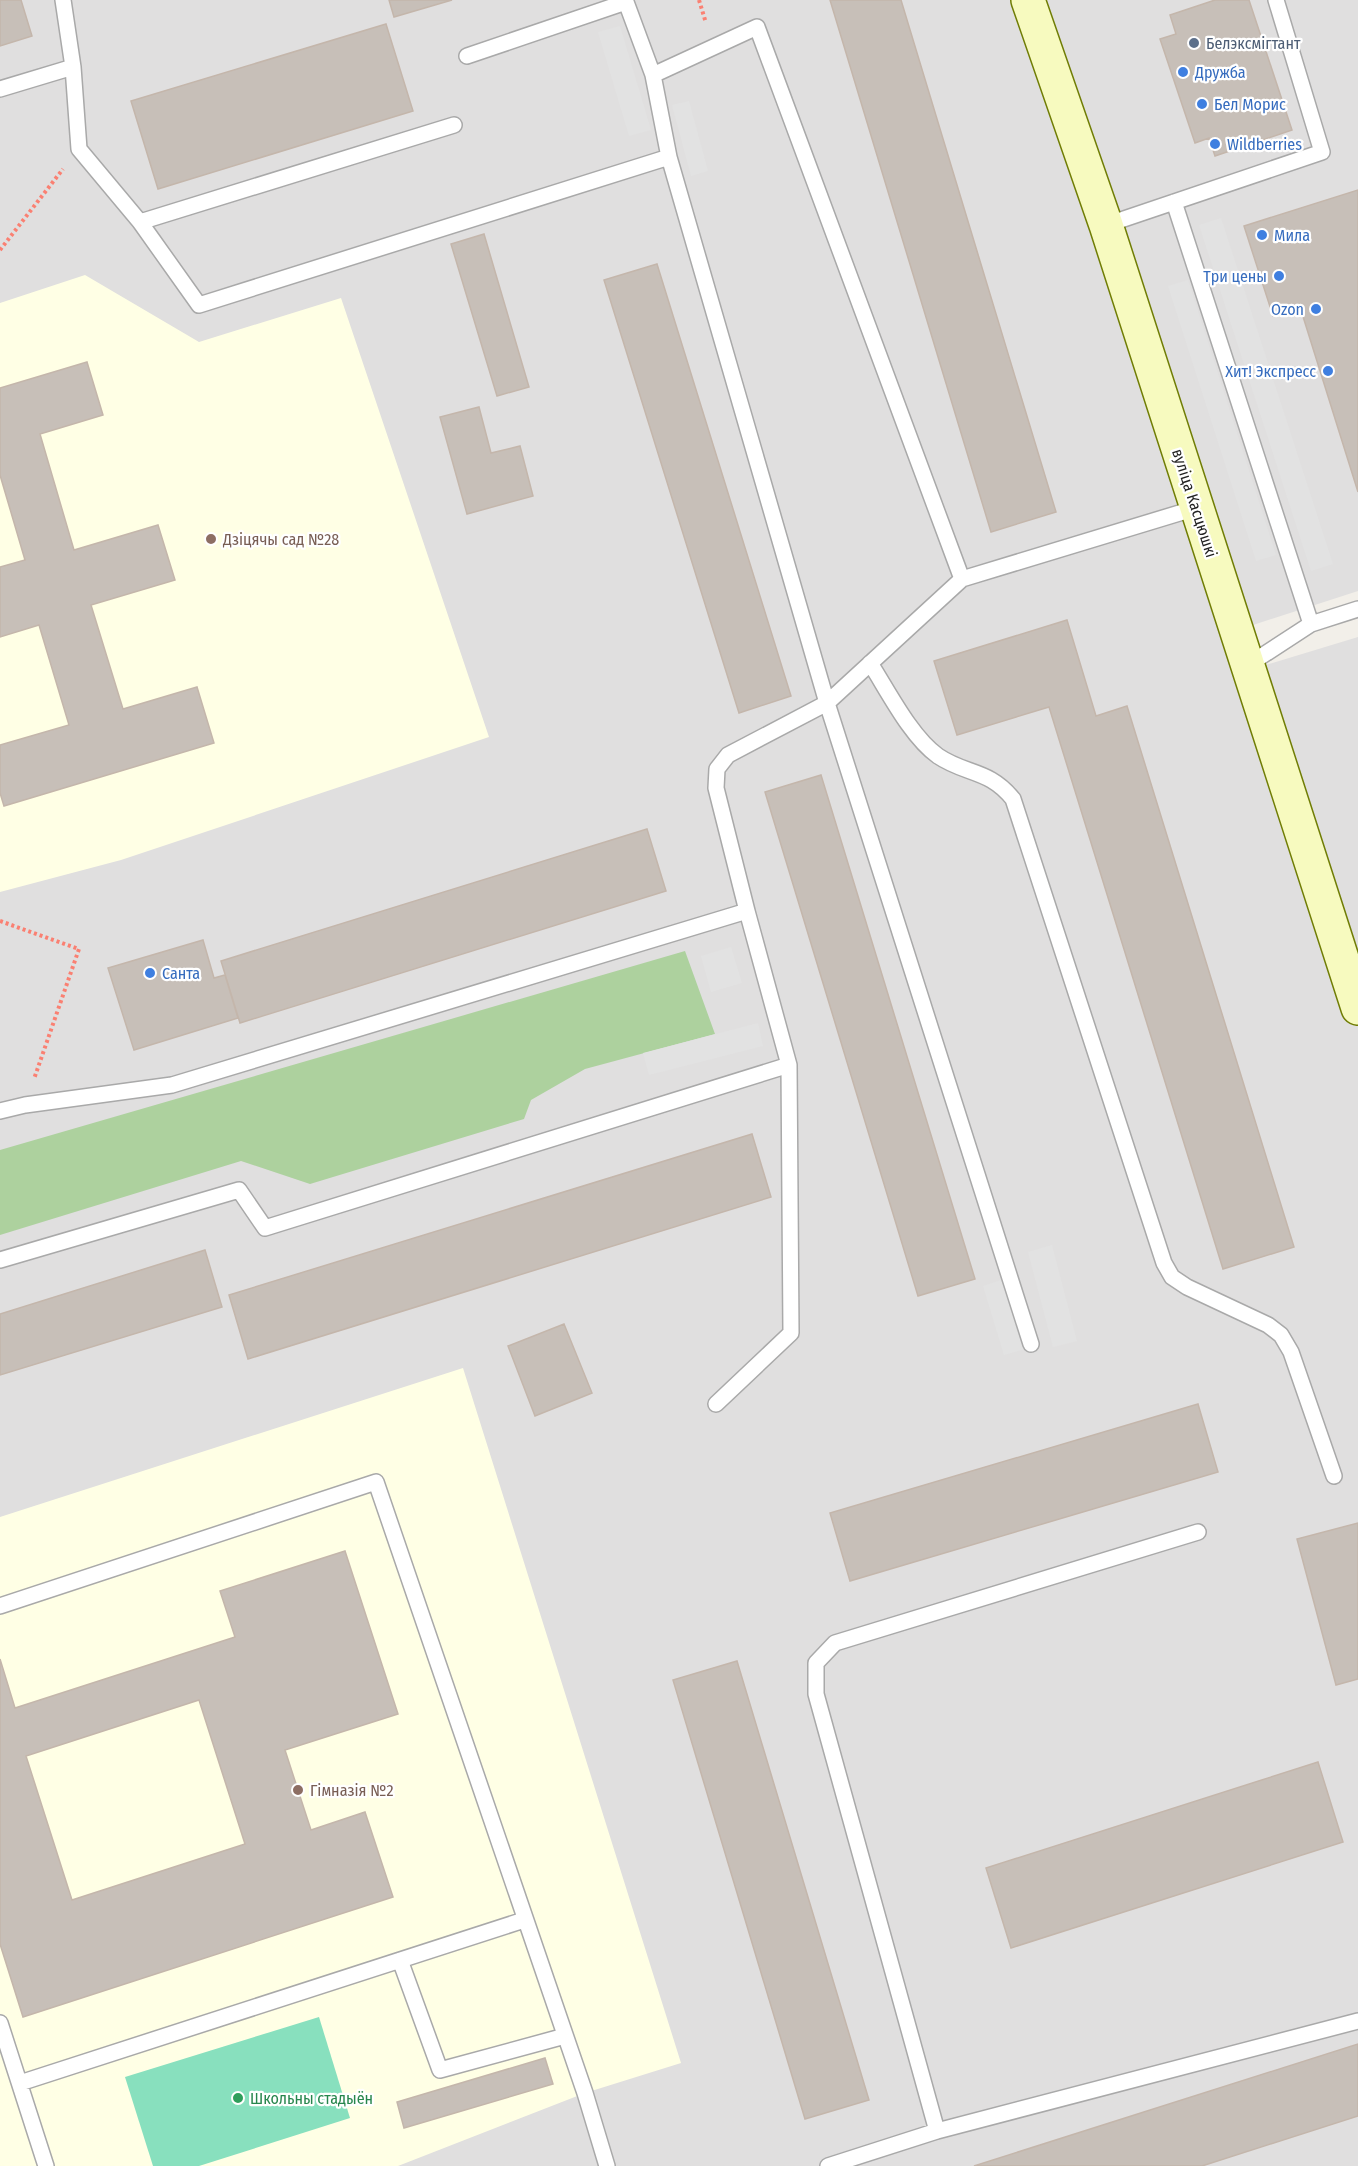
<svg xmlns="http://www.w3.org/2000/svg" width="1358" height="2166" font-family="'Fira Sans Condensed',sans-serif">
	<rect width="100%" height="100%" fill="#f2efe9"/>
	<path fill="#e0dfdf" d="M 0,0 L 1020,0 L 1246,671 L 1358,637 L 1358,2166 L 0,2166 Z
		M 1046,0 L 1358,0 L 1358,591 L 1253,625 Z"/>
	<path fill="#ffffe5" d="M 85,275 L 199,342 L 341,298 L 489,737 L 121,860 L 0,892 L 0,303 Z
		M 463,1368 L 681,2063 L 585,2093 L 398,2166 L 0,2166 L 0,1517 Z"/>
	<path fill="#add19e" d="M 685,951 L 715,1034 L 585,1069 L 531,1100 L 524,1119 L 310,1184 L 241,1161 L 0,1235 L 0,1150 Z"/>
	<path fill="#88e0be" d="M 319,2017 L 350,2118 L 199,2166 L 153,2166 L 125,2077 Z"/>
	<path fill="#e2e2e2" d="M 620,26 L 651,130 L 629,136 L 598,32 Z
		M 689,101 L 708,171 L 691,176 L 672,105 Z
		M 1221,218 L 1333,564 L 1311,571 L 1199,225 Z
		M 1188,280 L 1276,555 L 1256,561 L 1168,286 Z
		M 731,947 L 742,983 L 711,992 L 701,956 Z
		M 758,1023 L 763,1046 L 649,1075 L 643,1053 Z
		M 1052,1245 L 1077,1341 L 1053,1347 L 1028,1252 Z
		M 1004,1279 L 1025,1349 L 1004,1355 L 983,1286 Z"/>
	<path fill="#c7bfb8" stroke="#c4b6ab" stroke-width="1.5" fill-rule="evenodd" d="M 0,0 L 21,0 L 32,36 L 0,46 Z
		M 389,0 L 452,0 L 394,17 Z
		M 830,0 L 901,0 L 1056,512 L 991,532 Z
		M 1215,0 L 1249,0 L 1292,130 L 1215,156 L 1209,138 L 1195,143 L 1160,39 L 1176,34 L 1170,15 Z
		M 386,24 L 413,111 L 158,189 L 131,101 Z
		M 1358,190 L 1358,492 L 1300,307 L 1273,316 L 1244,226 Z
		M 484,234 L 529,387 L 497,396 L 451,244 Z
		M 657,264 L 791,696 L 739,713 L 604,280 Z
		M 87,362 L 103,415 L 40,434 L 74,550 L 158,525 L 175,580 L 91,605 L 123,709 L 197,687 L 214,743 L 4,806 L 0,793 L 0,745 L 69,725 L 39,625 L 0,637 L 0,567 L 25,560 L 0,475 L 0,388 Z
		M 479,407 L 491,453 L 520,446 L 533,496 L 467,514 L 440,417 Z
		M 1067,620 L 1096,716 L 1127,706 L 1294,1247 L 1223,1269 L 1049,707 L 957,735 L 934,661 Z
		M 821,775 L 975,1279 L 918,1296 L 765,792 Z
		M 647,829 L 666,891 L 240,1023 L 221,961 Z
		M 203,940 L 214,978 L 225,975 L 238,1018 L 134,1050 L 108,968 Z
		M 752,1134 L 771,1197 L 248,1359 L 229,1295 Z
		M 205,1250 L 222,1307 L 0,1375 L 0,1314 Z
		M 564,1324 L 592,1393 L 535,1416 L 508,1346 Z
		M 1198,1404 L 1218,1472 L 850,1581 L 830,1513 Z
		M 1358,1523 L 1358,1679 L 1336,1685 L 1297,1539 Z
		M 345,1551 L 398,1714 L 285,1750 L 311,1830 L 365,1812 L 393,1897 L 23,2017 L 0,1944 L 0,1659 L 15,1708 L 235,1637 L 220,1591 ZM 199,1700 L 245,1844 L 72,1900 L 26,1756 Z
		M 737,1661 L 869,2100 L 805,2119 L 673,1680 Z
		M 1318,1762 L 1343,1842 L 1011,1948 L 986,1868 Z
		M 1358,2044 L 1358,2116 L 1202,2166 L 974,2166 Z
		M 545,2058 L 553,2084 L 404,2128 L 397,2102 Z"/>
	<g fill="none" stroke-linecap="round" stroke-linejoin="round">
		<defs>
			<path id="lane" d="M 63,0 L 73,67 L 79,149 L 140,222 L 199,305 L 669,157 L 827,703 L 1031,1344
				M 467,56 L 626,2 L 653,75 L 757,27 L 962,579
				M 653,75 L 669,157
				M 0,89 L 73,67
				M 1174,202 L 1311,624
				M 140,222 L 454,125
				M 1106,225 L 1322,152 L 1276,0
				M 870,663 C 888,691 911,737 938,756 C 966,775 989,769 1013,799 L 1164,1263 L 1172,1277 L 1187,1287 L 1268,1325 L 1281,1335 L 1291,1352 L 1334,1476
				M 1248,665 L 1311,624 L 1358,609
				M 0,1111 L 25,1105 L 172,1085 L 747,911 L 716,788 L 717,769 L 728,755 L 827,703 L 962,579 L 1196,508
				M 0,1260 L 239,1190 L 265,1228 L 789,1065
				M 716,1404 L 791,1333 L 789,1065 L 747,911
				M 0,1606 L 376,1482 L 585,2093 L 607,2166
				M 400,1960 L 440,2070 L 565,2036
				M 0,2023 L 46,2166
				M 20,2083 L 524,1920
				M 937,2131 L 816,1694 L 816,1663 L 835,1643 L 1198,1532
				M 828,2166 L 937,2131 L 1358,2021"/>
			<path id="secondary" d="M 1028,0 L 1106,225 L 1358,1008"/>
		</defs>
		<use href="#lane" stroke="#a9a9a9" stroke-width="18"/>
		<use href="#secondary" stroke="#707d05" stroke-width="36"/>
		<path stroke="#fa8072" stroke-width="4" stroke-dasharray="3 3" stroke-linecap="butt" d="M 699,0 L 706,23
			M 0,250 L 63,169
			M 0,921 L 79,949 L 34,1079"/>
		<use href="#lane" stroke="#fff" stroke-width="15"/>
		<use href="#secondary" stroke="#f7fabf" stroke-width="33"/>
	</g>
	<circle fill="#5c6f8a" stroke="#fff" stroke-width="2" cx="1194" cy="43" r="6"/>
	<g fill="#3f7fe0" stroke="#fff" stroke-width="2">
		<circle cx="1183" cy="72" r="6"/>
		<circle cx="1202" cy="104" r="6"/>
		<circle cx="1215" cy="144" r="6"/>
		<circle cx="1262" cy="235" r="6"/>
		<circle cx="1279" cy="276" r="6"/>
		<circle cx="1316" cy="309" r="6"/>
		<circle cx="1328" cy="371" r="6"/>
		<circle cx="150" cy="973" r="6"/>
	</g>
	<g fill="#8d6e63" stroke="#fff" stroke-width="2">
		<circle cx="211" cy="539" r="6"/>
		<circle cx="298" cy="1790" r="6"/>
	</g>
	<circle fill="#2e9e5b" stroke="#fff" stroke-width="2" cx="238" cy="2098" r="6"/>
	<g text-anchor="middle" stroke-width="4.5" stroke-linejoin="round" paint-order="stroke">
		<g font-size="16" fill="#4e5e75" stroke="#fff" text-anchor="start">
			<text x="1206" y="49">Белэксмігтант</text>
		</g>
		<g font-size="16" fill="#366cbe" stroke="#fff" text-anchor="start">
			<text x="1195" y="78">Дружба</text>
			<text x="1214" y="110">Бел Морис</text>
			<text x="1227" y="150">Wildberries</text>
			<text x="1274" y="241">Мила</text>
			<text x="1267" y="282" text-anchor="end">Три цены</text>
			<text x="1304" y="315" text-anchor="end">Ozon</text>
			<text x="1316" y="377" text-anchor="end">Хит! Экспресс</text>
			<text x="162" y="979">Санта</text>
		</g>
		<g font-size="16" fill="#222" stroke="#fff">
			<text transform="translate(1195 503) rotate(72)" y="6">вуліца Касцюшкі</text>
		</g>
		<g font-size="16" fill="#785e54" stroke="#fff" text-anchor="start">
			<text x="223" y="545">Дзіцячы сад №28</text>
			<text x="310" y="1796">Гімназія №2</text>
		</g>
		<g font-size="16" fill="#27864d" stroke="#fff" text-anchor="start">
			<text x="250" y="2104">Школьны стадыён</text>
		</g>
	</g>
</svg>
